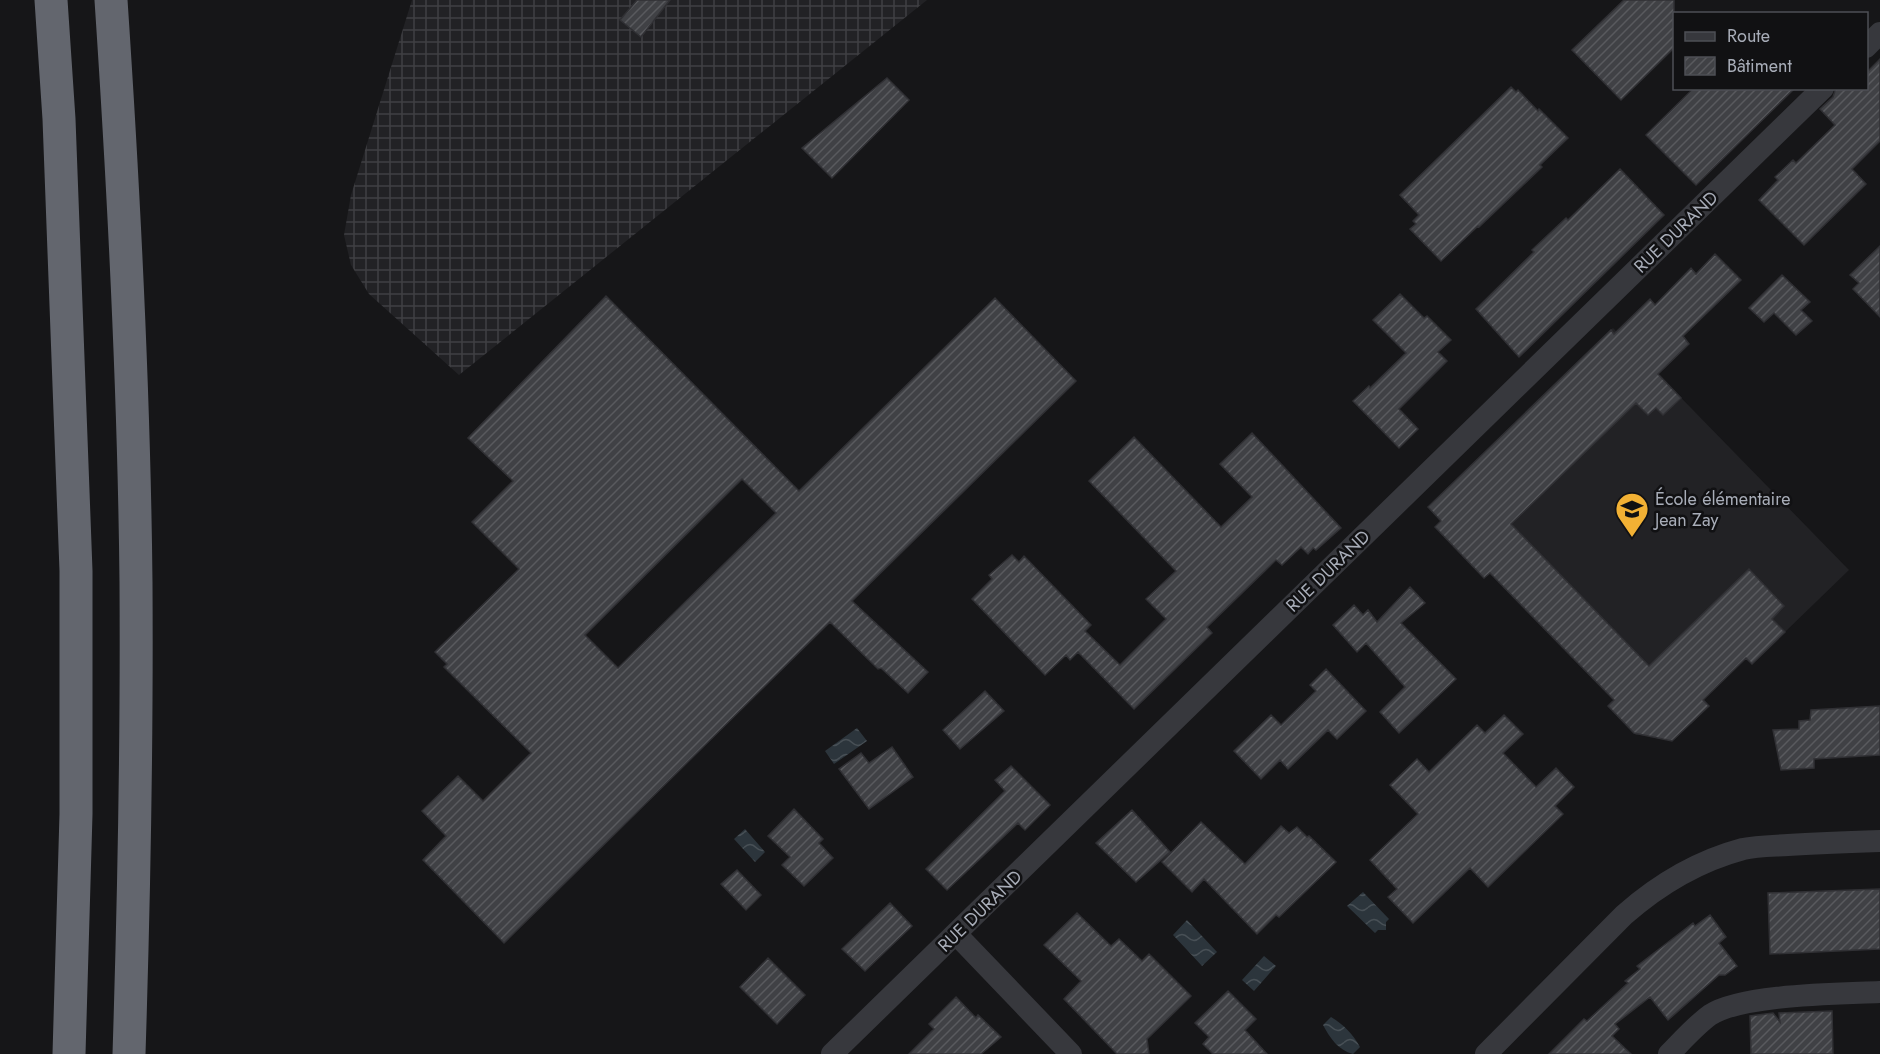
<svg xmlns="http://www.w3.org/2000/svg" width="1880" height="1054" font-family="Jost,sans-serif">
	<defs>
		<pattern id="industrial-grid" width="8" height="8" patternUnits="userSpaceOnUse" patternTransform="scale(1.5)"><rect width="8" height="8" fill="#222225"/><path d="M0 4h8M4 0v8" fill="none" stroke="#3f3f43"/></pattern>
		<pattern id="water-waves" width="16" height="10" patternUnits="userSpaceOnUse" patternTransform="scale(1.5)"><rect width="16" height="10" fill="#2c353c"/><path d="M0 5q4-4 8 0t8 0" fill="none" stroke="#485056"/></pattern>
		<pattern id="building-hatch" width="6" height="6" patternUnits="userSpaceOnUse" patternTransform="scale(1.5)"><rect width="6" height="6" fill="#404145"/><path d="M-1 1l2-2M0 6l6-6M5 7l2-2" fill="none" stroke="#595a5e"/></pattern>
	</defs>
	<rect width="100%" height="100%" fill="#161618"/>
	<path fill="#222225" d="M 1613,328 L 1849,570 L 1752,664 L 1746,659 L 1704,699 L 1709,706 L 1691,724 L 1636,735 L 1608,706 L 1614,700 L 1490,573 L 1484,578 L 1435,527 L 1441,521 L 1428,507 Z"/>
	<path fill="url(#industrial-grid)" d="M 412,0 L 927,0 L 459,375 L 369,294 L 351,265 L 344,235 L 351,195 Z"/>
	<path fill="url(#water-waves)" d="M 857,728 L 867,741 L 834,764 L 825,751 Z
		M 745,829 L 765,852 L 755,862 L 734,839 Z
		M 1363,892 L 1389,919 L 1386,922 L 1386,930 L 1378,930 L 1375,933 L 1347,906 Z
		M 1187,920 L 1217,952 L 1202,966 L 1173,935 Z
		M 1264,956 L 1276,966 L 1254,991 L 1242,980 Z
		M 1331,1017 C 1344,1025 1353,1034 1360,1047 L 1353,1054 C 1338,1050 1330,1038 1323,1025 Z"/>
	<path fill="url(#building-hatch)" stroke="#303034" stroke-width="1.5" fill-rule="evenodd" d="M 637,0 L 670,0 L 641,37 L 620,20 Z
		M 1624,0 L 1674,0 L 1674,48 L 1621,100 L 1572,50 Z
		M 1880,59 L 1880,141 L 1852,169 L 1866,184 L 1804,245 L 1759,200 L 1778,180 L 1775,177 L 1793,160 L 1796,163 L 1835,125 L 1820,109 L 1833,97 L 1836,88 L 1866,88 L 1866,73 Z
		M 887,78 L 909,100 L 832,178 L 802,148 Z
		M 1511,87 L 1516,92 L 1518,90 L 1538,111 L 1539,109 L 1568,138 L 1540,165 L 1542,167 L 1479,227 L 1478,226 L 1441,261 L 1410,229 L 1416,224 L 1413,221 L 1419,215 L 1400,195 Z
		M 1694,88 L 1795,88 L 1696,185 L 1646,135 Z
		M 1620,169 L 1664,215 L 1519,357 L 1476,309 L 1534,252 L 1532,250 L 1566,218 L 1568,220 Z
		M 1880,246 L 1880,317 L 1853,289 L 1859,283 L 1850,275 Z
		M 1715,254 L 1741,280 L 1683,336 L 1689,344 L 1658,374 L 1681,398 L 1663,415 L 1656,408 L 1648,415 L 1636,403 L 1511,524 L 1649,666 L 1749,569 L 1784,606 L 1772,619 L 1785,632 L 1752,664 L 1746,658 L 1703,700 L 1709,706 L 1672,741 L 1634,733 L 1608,706 L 1614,700 L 1490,573 L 1484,578 L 1435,527 L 1441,521 L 1428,507 L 1611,330 L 1614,334 L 1650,299 L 1655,305 L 1691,268 L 1696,274 Z
		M 1782,275 L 1810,302 L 1801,310 L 1812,321 L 1796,335 L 1774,313 L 1764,322 L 1749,308 Z
		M 1400,294 L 1424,318 L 1427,316 L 1451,340 L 1438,352 L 1447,361 L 1399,409 L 1418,429 L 1399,448 L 1353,401 L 1369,386 L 1370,388 L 1406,353 L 1373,320 Z
		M 606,296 L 799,491 L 995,298 L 1076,381 L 852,601 L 928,672 L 908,693 L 881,668 L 878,669 L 830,622 L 504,943 L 423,860 L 446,836 L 422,811 L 458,776 L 483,801 L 531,753 L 444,667 L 447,664 L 435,652 L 519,569 L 472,522 L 513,481 L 468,438 ZM 742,479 L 776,513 L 618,668 L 585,635 Z
		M 1252,433 L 1341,528 L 1316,550 L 1313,548 L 1308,554 L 1301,547 L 1282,565 L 1276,560 L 1207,627 L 1212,633 L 1134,709 L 1078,652 L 1070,660 L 1066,655 L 1045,675 L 972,599 L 992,579 L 989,575 L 1012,555 L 1019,562 L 1024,556 L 1091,625 L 1085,631 L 1120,665 L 1166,619 L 1146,599 L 1176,571 L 1089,481 L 1134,437 L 1221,527 L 1252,497 L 1220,464 Z
		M 1410,587 L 1425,603 L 1401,623 L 1456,679 L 1399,733 L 1380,712 L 1405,687 L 1366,643 L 1357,652 L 1333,625 L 1354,605 L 1363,615 L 1368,610 L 1377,622 Z
		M 1326,669 L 1366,711 L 1337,739 L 1328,730 L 1288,769 L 1280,760 L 1261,779 L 1234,751 L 1271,715 L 1281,725 L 1316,691 L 1310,685 Z
		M 985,691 L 1004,711 L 960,749 L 943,730 Z
		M 1880,706 L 1880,755 L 1814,759 L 1814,768 L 1781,770 L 1773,730 L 1799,729 L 1799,721 L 1810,720 L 1811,710 Z
		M 1504,715 L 1523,734 L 1503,753 L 1536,787 L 1556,768 L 1574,787 L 1555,806 L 1563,814 L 1488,887 L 1470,868 L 1413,923 L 1388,897 L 1397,889 L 1370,860 L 1418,814 L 1390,785 L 1417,759 L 1429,772 L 1477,725 L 1485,733 Z
		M 892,747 L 913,777 L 869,809 L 839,769 L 861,753 L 869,763 Z
		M 1011,766 L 1050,805 L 1025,830 L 1018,823 L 947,890 L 926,869 L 1005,791 L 995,780 Z
		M 794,809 L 823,839 L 819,843 L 833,858 L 804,886 L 782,865 L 790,857 L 768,836 Z
		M 1132,810 L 1170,852 L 1136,882 L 1096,843 Z
		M 1201,822 L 1245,864 L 1281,826 L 1289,833 L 1297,827 L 1307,837 L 1309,836 L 1336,862 L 1279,917 L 1276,915 L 1257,934 L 1204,879 L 1192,892 L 1162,862 Z
		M 737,870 L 761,895 L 746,910 L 721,884 Z
		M 1880,889 L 1880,949 L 1770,954 L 1768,893 Z
		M 890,903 L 912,926 L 865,971 L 842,949 Z
		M 1077,913 L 1111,946 L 1119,939 L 1142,961 L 1149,954 L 1191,996 L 1147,1039 L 1149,1054 L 1117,1054 L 1064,999 L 1081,981 L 1044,945 Z
		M 1710,915 L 1726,937 L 1719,943 L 1737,966 L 1725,975 L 1719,975 L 1668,1020 L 1650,997 L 1615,1024 L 1619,1029 L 1612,1036 L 1631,1054 L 1549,1054 L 1584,1019 L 1587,1021 L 1628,983 L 1625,981 L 1640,969 L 1637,966 L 1693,923 L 1695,926 Z
		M 768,958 L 805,995 L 777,1024 L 740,987 Z
		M 1228,991 L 1256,1019 L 1245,1030 L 1267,1054 L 1213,1054 L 1203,1044 L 1209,1037 L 1195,1023 Z
		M 956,997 L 976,1018 L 978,1015 L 1001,1037 L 981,1054 L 909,1054 L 934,1029 L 929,1024 Z
		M 1832,1011 L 1833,1054 L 1751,1054 L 1750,1016 L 1773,1013 L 1780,1022 L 1779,1013 Z"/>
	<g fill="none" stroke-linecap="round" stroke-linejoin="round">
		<path stroke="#37383d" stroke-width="22" d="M 1866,47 L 1880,33
			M 956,934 L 1071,1054
			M 832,1054 L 1823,88
			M 1486,1054 L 1624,915 C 1658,885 1698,861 1743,849 C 1757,846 1773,846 1788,845 C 1819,843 1849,842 1880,841
			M 1669,1054 C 1682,1041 1695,1026 1710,1015 C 1743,994 1838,994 1880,992"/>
		<path stroke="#63666e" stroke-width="33" d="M 51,0 L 59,119 L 76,571 L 76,814 L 69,1054
			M 111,0 C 124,194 134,388 136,582 C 137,740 134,897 129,1054"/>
	</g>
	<defs>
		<symbol id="school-pin" viewBox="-11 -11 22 30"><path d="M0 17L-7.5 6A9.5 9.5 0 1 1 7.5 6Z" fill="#f2b134" stroke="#111113"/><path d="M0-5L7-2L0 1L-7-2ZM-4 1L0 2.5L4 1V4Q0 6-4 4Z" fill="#111"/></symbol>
	</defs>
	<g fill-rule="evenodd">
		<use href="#school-pin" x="1613" y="490" width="38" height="52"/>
	</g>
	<g text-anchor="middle" stroke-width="5" stroke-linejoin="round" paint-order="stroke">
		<g font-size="18" fill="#a8adb8" stroke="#111113">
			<text transform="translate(1676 232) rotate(-44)" y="6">RUE DURAND</text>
			<text transform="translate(1328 571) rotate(-44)" y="6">RUE DURAND</text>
			<text transform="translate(980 911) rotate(-44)" y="6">RUE DURAND</text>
		</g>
		<g font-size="18" fill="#a8adb8" stroke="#111113" text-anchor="start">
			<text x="1655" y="505">École élémentaire<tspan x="1655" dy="21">Jean Zay</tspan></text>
		</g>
	</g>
	<rect x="1673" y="12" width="195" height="78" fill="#111113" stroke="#4d4f55" stroke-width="1.5"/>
	<rect x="1685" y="32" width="30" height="9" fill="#37383d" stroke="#4d4f55" stroke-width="1.5"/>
	<text x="1727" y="42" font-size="18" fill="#a8adb8">Route</text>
	<rect x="1685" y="57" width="30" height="18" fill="url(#building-hatch)" stroke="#4d4f55" stroke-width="1.5"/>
	<text x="1727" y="72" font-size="18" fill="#a8adb8">Bâtiment</text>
</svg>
